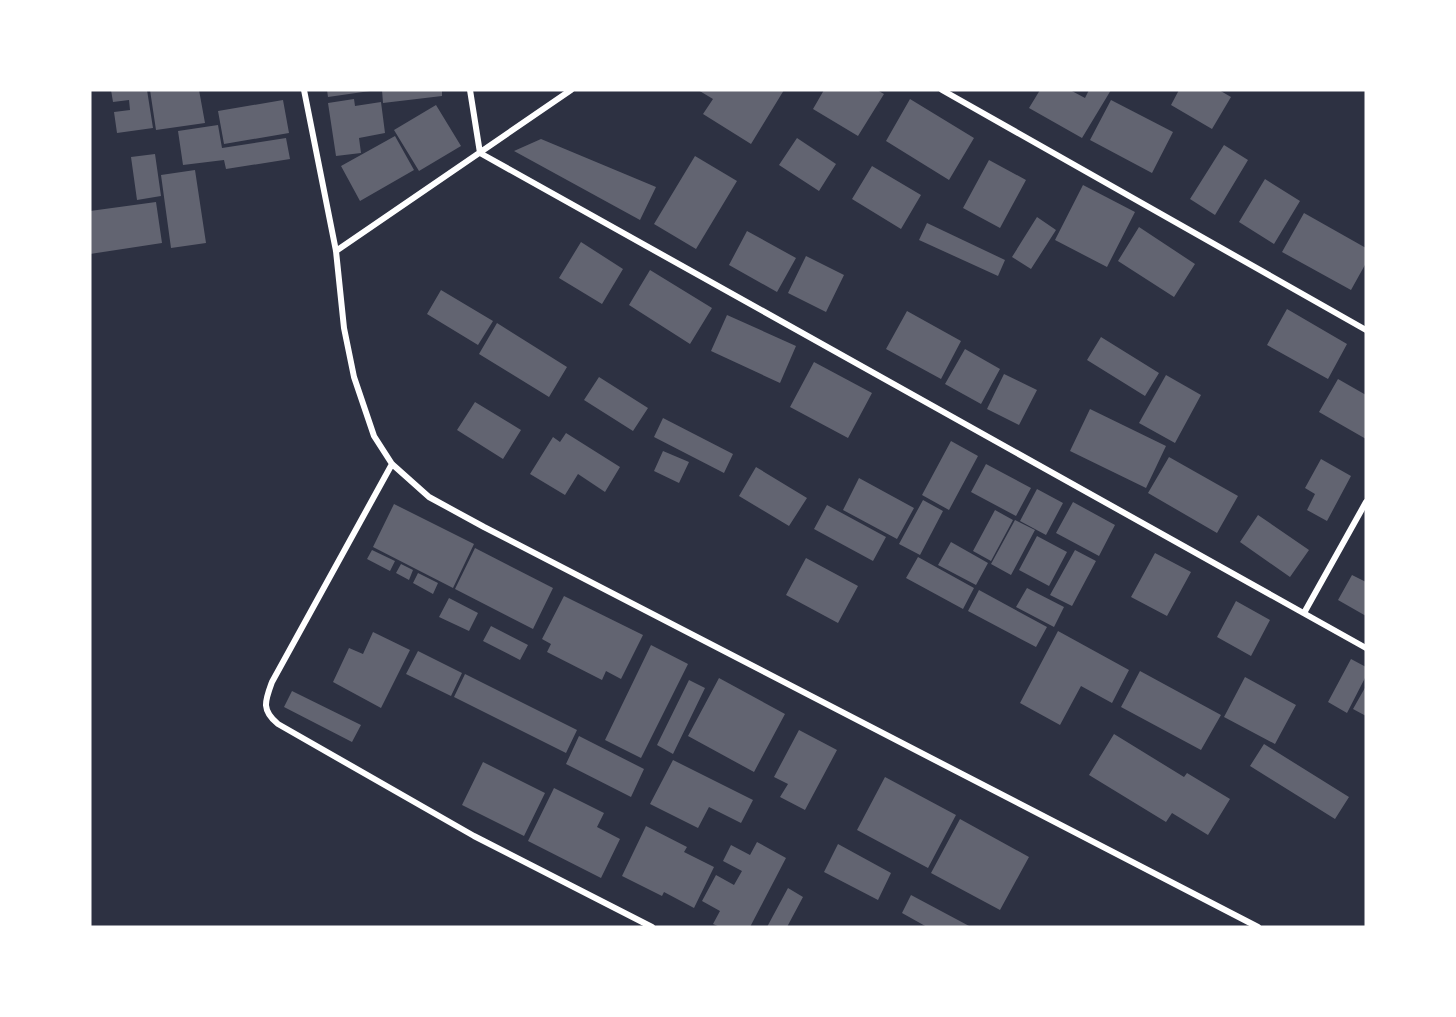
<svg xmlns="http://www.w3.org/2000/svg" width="1456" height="1017" font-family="Overpass,sans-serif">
	<rect width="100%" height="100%" fill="#2d3142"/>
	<path fill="#626471" d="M 111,90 L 147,90 L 153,128 L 117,133 L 114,112 L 130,110 L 129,100 L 113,102 Z
		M 150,90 L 199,90 L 205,123 L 156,130 Z
		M 327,90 L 370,90 L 370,91 L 328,97 Z
		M 382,90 L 442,90 L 442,96 L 383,103 Z
		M 698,90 L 784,90 L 751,144 L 703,114 L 713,99 Z
		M 824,90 L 877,90 L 884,94 L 858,136 L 813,109 Z
		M 1040,90 L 1070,90 L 1085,98 L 1089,90 L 1111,90 L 1082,138 L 1029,108 Z
		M 1179,90 L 1219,90 L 1231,97 L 1212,129 L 1171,105 Z
		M 354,99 L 355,106 L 381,102 L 385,133 L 359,138 L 361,153 L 336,156 L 328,103 Z
		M 910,99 L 974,138 L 949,180 L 886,141 Z
		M 283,100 L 289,133 L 224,144 L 218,111 Z
		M 1111,100 L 1173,132 L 1152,173 L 1090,140 Z
		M 436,105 L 461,146 L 419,171 L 394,130 Z
		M 218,125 L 222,148 L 286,138 L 290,159 L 226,169 L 224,160 L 183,165 L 178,131 Z
		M 395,136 L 414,170 L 360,201 L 341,166 Z
		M 797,138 L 836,164 L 819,191 L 779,165 Z
		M 541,139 L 656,187 L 640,220 L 514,151 Z
		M 1224,145 L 1248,160 L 1215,215 L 1190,199 Z
		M 155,154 L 161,196 L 137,200 L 131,157 Z
		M 695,156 L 737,181 L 696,249 L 654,224 Z
		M 989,160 L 1026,180 L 1000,228 L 963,208 Z
		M 872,166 L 921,195 L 901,229 L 852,199 Z
		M 195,170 L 206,243 L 171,248 L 161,175 Z
		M 1265,179 L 1300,201 L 1274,244 L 1239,222 Z
		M 1083,185 L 1135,212 L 1107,267 L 1055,240 Z
		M 156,202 L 162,243 L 90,254 L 90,211 Z
		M 1304,213 L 1366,248 L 1366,263 L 1351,290 L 1282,252 Z
		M 1037,217 L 1056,230 L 1031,269 L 1012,257 Z
		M 927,223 L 1005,260 L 998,276 L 919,240 Z
		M 1139,227 L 1195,264 L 1174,297 L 1118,261 Z
		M 747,231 L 796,258 L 777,292 L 729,265 Z
		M 581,242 L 623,269 L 602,304 L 559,278 Z
		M 806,256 L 844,275 L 826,312 L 788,293 Z
		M 650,270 L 712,308 L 690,344 L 629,305 Z
		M 441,290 L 493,321 L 478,345 L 427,314 Z
		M 1287,309 L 1347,344 L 1328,379 L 1267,345 Z
		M 907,311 L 961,341 L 941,379 L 886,349 Z
		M 727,315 L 796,346 L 780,383 L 711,351 Z
		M 497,323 L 567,367 L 549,397 L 479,354 Z
		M 1101,337 L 1159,373 L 1145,396 L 1087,360 Z
		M 965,349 L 1000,369 L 981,404 L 945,384 Z
		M 814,362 L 872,393 L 848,438 L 790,407 Z
		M 1004,374 L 1037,390 L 1019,425 L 987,409 Z
		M 1166,375 L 1201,395 L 1175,443 L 1139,423 Z
		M 599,377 L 648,408 L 633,431 L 584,400 Z
		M 1338,379 L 1366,395 L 1366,439 L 1319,412 Z
		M 475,402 L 521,430 L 503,459 L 457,430 Z
		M 1090,409 L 1166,446 L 1146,488 L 1070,451 Z
		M 663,418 L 733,454 L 724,473 L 654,437 Z
		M 566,433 L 620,467 L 605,492 L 578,474 L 565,495 L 530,474 L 553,437 L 560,442 Z
		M 951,441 L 978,456 L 949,510 L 922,495 Z
		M 663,451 L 689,462 L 679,483 L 654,471 Z
		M 1169,457 L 1238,496 L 1217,533 L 1148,493 Z
		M 1321,459 L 1351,476 L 1327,521 L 1307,510 L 1315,494 L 1305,488 Z
		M 986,464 L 1031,488 L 1016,516 L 971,492 Z
		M 756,467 L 807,498 L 789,526 L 739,496 Z
		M 859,478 L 914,508 L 897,539 L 843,510 Z
		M 1037,489 L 1063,503 L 1046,535 L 1020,521 Z
		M 923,500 L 943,511 L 920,555 L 899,544 Z
		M 1073,502 L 1115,525 L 1099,556 L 1056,533 Z
		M 394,504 L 474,544 L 453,588 L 373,547 Z
		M 827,505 L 886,537 L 873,561 L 814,529 Z
		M 995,510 L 1013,520 L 991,561 L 973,551 Z
		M 1258,515 L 1309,550 L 1290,577 L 1240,542 Z
		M 1015,520 L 1035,530 L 1011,575 L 991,564 Z
		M 1037,536 L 1067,552 L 1049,586 L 1019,570 Z
		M 951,542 L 988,563 L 976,585 L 938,565 Z
		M 475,548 L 553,588 L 533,629 L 455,589 Z
		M 372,550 L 395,561 L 390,571 L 367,559 Z
		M 1075,550 L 1096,561 L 1072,606 L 1050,595 Z
		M 1155,553 L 1191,572 L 1167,616 L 1131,597 Z
		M 918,557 L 974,588 L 963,609 L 906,578 Z
		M 806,558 L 858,586 L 838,623 L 786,595 Z
		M 401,564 L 413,570 L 409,580 L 396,573 Z
		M 418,573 L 438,583 L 433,594 L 413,583 Z
		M 1352,575 L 1366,582 L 1366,616 L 1338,600 Z
		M 1027,588 L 1064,607 L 1054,627 L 1016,607 Z
		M 979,590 L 1047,627 L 1036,647 L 968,611 Z
		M 564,596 L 643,635 L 621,679 L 606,671 L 602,680 L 547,652 L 551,644 L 542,639 Z
		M 449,598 L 478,613 L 469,631 L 439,617 Z
		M 1236,601 L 1270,620 L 1251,656 L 1217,637 Z
		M 491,626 L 528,645 L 520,660 L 483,641 Z
		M 1058,631 L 1129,670 L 1112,703 L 1081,686 L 1060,725 L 1020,703 Z
		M 373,632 L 410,650 L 381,708 L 333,682 L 349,648 L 363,654 Z
		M 651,645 L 688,664 L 641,758 L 605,740 Z
		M 418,651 L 462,673 L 451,696 L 406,674 Z
		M 1351,659 L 1366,667 L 1366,676 L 1347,713 L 1328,702 Z
		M 1140,671 L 1221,715 L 1201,750 L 1121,707 Z
		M 465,674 L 577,730 L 566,753 L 454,697 Z
		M 1245,677 L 1296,705 L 1275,744 L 1224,717 Z
		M 719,678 L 785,714 L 754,772 L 688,736 Z
		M 689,680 L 705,688 L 673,754 L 657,745 Z
		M 1366,686 L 1366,716 L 1353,709 Z
		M 292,691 L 361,725 L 352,742 L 284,707 Z
		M 799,730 L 837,750 L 805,810 L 780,797 L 788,784 L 774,777 Z
		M 1114,734 L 1184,777 L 1187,773 L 1230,799 L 1208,835 L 1172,813 L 1166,822 L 1089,775 Z
		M 579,736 L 644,769 L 631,797 L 566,764 Z
		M 1264,744 L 1349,797 L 1335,819 L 1250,766 Z
		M 673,760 L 753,800 L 741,823 L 709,807 L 698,828 L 650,804 Z
		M 483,762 L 545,793 L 524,836 L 462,805 Z
		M 885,777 L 956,815 L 928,868 L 857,830 Z
		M 554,788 L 604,813 L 597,827 L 620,839 L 601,878 L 528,841 Z
		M 960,819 L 1029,857 L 1000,910 L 931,873 Z
		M 646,826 L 687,847 L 684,852 L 714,867 L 694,908 L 664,892 L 662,896 L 622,876 Z
		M 757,842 L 786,858 L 750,927 L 720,927 L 713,924 L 720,911 L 702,901 L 716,875 L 734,885 L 742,871 L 723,861 L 731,845 L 750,855 Z
		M 838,844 L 891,873 L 878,900 L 824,872 Z
		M 788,888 L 803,897 L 787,927 L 767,927 Z
		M 911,895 L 971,927 L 927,927 L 902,913 Z"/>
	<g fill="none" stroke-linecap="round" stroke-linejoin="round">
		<path stroke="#fff" stroke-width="6" d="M 304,90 L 336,251 L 344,328 L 354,377 L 374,436 L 392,464 L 429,497 L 484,527 L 1258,927
			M 470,90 L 480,153 L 1366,648
			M 942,90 L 1366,330
			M 336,251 L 571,90
			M 392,464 L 272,682 C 265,701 261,710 278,724 L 474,836 L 652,927
			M 1304,613 L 1366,502"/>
	</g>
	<rect width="1456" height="1017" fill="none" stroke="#ffffff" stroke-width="183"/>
</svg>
